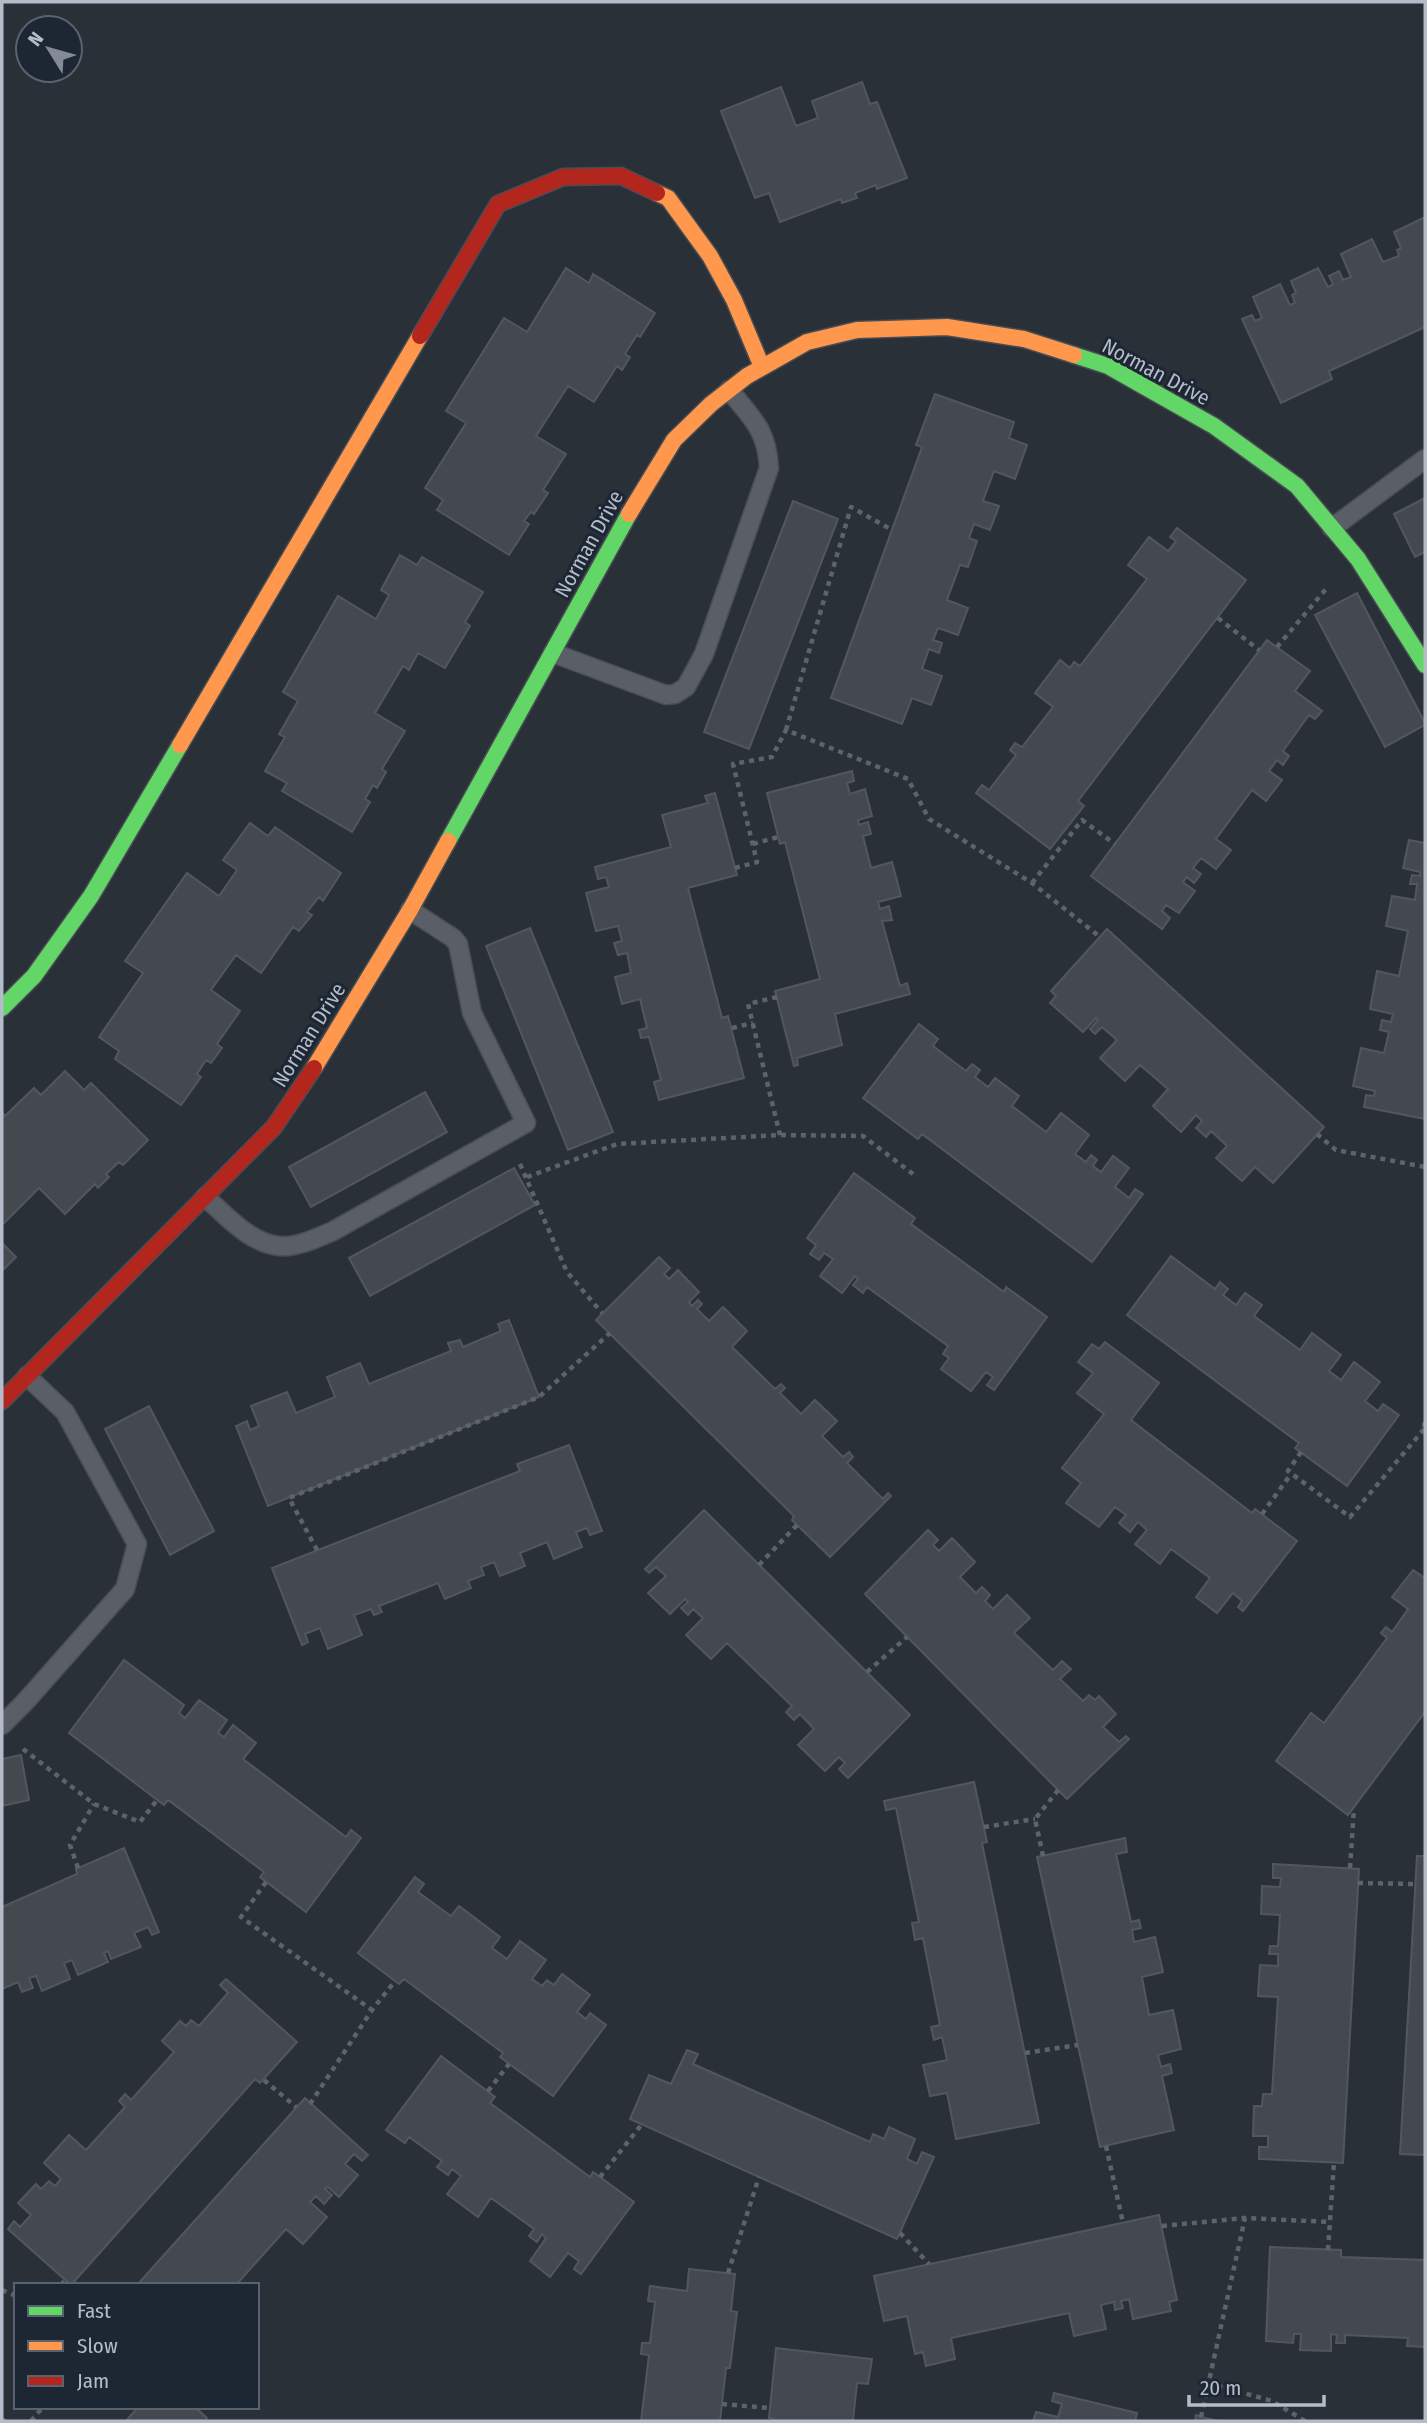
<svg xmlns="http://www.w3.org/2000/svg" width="1427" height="2423" font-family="'Fira Sans Condensed',sans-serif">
	<rect width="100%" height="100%" fill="#2a3038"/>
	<path fill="#444950" stroke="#52575f" stroke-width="2" d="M 862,82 L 870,104 L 877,102 L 907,178 L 877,189 L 876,185 L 855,193 L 857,198 L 842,203 L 841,199 L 780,222 L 769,193 L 755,198 L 721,111 L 781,87 L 796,126 L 818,118 L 812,101 Z
		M 1425,217 L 1425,327 L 1329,371 L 1332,379 L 1281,403 L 1242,319 L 1252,315 L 1255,321 L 1262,318 L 1253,297 L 1280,284 L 1290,305 L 1295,303 L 1292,295 L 1296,293 L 1291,281 L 1318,268 L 1328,287 L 1333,284 L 1329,276 L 1339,271 L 1343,280 L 1351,277 L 1341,254 L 1372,239 L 1383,262 L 1399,256 L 1397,250 L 1401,248 L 1394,232 Z
		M 566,268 L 589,283 L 593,274 L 655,313 L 640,337 L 637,335 L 625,354 L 630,357 L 622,370 L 617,366 L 594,402 L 568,386 L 536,436 L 566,454 L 543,490 L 548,493 L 534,514 L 531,512 L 524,521 L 529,524 L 509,555 L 437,510 L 443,500 L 425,488 L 466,423 L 446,411 L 504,318 L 527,332 Z
		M 935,394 L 1014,422 L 1009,438 L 1027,445 L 1015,479 L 994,471 L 983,501 L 999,506 L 990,530 L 974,524 L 969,538 L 977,541 L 968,567 L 960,565 L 947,600 L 968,608 L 958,635 L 938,628 L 933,640 L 942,643 L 939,653 L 929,649 L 922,669 L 942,676 L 931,705 L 912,698 L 902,724 L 831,698 L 922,447 L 916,445 Z
		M 1425,498 L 1425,552 L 1415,557 L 1394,514 Z
		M 793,501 L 838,519 L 749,749 L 704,732 Z
		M 1177,528 L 1246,580 L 1078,801 L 1084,806 L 1050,849 L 976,793 L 982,785 L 989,790 L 1016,755 L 1010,750 L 1015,743 L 1022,747 L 1053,707 L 1035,693 L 1060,660 L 1070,668 L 1074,662 L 1080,666 L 1147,579 L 1128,565 L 1149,537 L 1168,551 L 1176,541 L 1170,537 Z
		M 400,555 L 417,565 L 422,557 L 483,592 L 465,622 L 470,626 L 445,668 L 418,653 L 409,670 L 403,666 L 375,713 L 405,731 L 382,769 L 386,772 L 377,788 L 373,785 L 365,799 L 370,802 L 352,832 L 282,791 L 287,783 L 265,771 L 285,737 L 279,734 L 298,701 L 283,692 L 338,596 L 376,619 L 389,595 L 381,590 Z
		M 1357,593 L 1425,723 L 1425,725 L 1385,747 L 1315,615 Z
		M 1267,640 L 1310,671 L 1295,691 L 1322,711 L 1315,719 L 1309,715 L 1283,751 L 1289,756 L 1283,765 L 1277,760 L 1269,771 L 1282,780 L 1266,801 L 1252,790 L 1216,839 L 1231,850 L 1216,869 L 1201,858 L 1193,868 L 1201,874 L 1194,883 L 1187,877 L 1183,882 L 1195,891 L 1179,913 L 1166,905 L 1162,911 L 1170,918 L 1162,929 L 1091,876 Z
		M 852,771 L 854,781 L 847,783 L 850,794 L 865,789 L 872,816 L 858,820 L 859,825 L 868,822 L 871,834 L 863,836 L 871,868 L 892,862 L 901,896 L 878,902 L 880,909 L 889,906 L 892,920 L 882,921 L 900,986 L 907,983 L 910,994 L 835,1014 L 842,1045 L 797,1058 L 798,1065 L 794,1066 L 775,991 L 820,979 L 785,842 L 780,844 L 767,793 Z
		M 715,793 L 737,875 L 688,888 L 722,1018 L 728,1016 L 744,1078 L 659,1100 L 654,1082 L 661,1080 L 649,1037 L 641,1038 L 639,1030 L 647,1028 L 640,999 L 622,1004 L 615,977 L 631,973 L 627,953 L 618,955 L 614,943 L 622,941 L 618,926 L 596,931 L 586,893 L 609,887 L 606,877 L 598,879 L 595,867 L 671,847 L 662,815 L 708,803 L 705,796 Z
		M 250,823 L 268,836 L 275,827 L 341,873 L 323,901 L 319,897 L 307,912 L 312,915 L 299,931 L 293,927 L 261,973 L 236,955 L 211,990 L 240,1011 L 217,1044 L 222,1048 L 211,1063 L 206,1060 L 197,1074 L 201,1077 L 181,1105 L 115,1059 L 119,1051 L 99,1037 L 143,973 L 125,961 L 187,873 L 219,896 L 237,870 L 223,860 Z
		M 1409,840 L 1425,843 L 1425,1119 L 1364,1107 L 1366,1095 L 1374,1096 L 1375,1091 L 1353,1086 L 1361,1048 L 1384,1053 L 1389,1032 L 1380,1030 L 1382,1020 L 1391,1022 L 1393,1014 L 1370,1009 L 1377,971 L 1399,976 L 1408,931 L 1386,926 L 1392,896 L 1415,900 L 1417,884 L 1410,884 L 1412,875 L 1420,876 L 1420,872 L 1403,868 Z
		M 530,928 L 613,1132 L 568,1150 L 486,946 Z
		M 1107,929 L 1324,1127 L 1273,1183 L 1255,1167 L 1242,1181 L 1216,1158 L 1227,1146 L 1211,1131 L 1206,1137 L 1196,1128 L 1202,1121 L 1196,1115 L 1181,1132 L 1153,1106 L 1168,1089 L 1140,1065 L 1125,1081 L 1100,1058 L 1117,1040 L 1102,1027 L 1095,1034 L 1090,1029 L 1098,1020 L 1096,1018 L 1083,1032 L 1050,1003 L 1056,996 L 1051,991 Z
		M 919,1024 L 938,1039 L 933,1046 L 966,1071 L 972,1064 L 980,1070 L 975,1077 L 988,1087 L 995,1078 L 1019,1096 L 1012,1106 L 1046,1132 L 1061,1113 L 1089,1135 L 1075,1154 L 1086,1162 L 1091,1155 L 1097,1160 L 1093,1166 L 1101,1172 L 1113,1156 L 1129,1168 L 1115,1187 L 1129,1198 L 1135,1189 L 1143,1194 L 1092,1262 L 922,1134 L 918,1139 L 863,1098 Z
		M 65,1071 L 84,1090 L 91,1083 L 148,1140 L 123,1165 L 119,1162 L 106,1174 L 109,1177 L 98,1188 L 95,1184 L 65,1214 L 39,1188 L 2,1225 L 2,1112 L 5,1116 L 34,1088 L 41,1095 Z
		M 425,1092 L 447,1132 L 311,1207 L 289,1167 Z
		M 514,1168 L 535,1205 L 370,1296 L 349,1258 Z
		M 854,1173 L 915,1218 L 911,1224 L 1004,1292 L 1006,1287 L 1047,1317 L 994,1390 L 987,1385 L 993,1377 L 986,1372 L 971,1391 L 941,1369 L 949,1358 L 943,1354 L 948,1346 L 867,1287 L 863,1293 L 853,1285 L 858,1279 L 855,1276 L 842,1293 L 820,1276 L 833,1259 L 824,1253 L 819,1260 L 810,1254 L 816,1245 L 807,1238 Z
		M 2,1243 L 16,1257 L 2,1271 Z
		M 1171,1256 L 1215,1289 L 1220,1282 L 1228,1289 L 1223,1295 L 1236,1305 L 1245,1293 L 1262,1305 L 1254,1316 L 1300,1350 L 1312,1333 L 1341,1355 L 1329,1371 L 1341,1380 L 1354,1362 L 1380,1382 L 1365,1401 L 1378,1411 L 1383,1404 L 1399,1415 L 1347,1486 L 1295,1448 L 1299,1443 L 1127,1315 Z
		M 659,1257 L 670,1268 L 664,1274 L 669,1279 L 678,1270 L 699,1292 L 689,1302 L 692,1306 L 698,1300 L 702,1304 L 697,1309 L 709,1321 L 723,1307 L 747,1331 L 732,1347 L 775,1389 L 781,1384 L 785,1388 L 780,1393 L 801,1414 L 815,1400 L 837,1421 L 822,1436 L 843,1457 L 849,1452 L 853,1457 L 847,1463 L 883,1499 L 888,1493 L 891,1496 L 830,1557 L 792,1520 L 794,1516 L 596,1320 Z
		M 509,1320 L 539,1397 L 268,1506 L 236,1426 L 247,1421 L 250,1430 L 259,1426 L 251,1406 L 287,1392 L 296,1413 L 335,1397 L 327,1377 L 360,1363 L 369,1384 L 451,1351 L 448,1343 L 460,1340 L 463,1347 L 501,1331 L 498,1324 Z
		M 1105,1342 L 1159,1383 L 1131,1420 L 1252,1513 L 1255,1509 L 1297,1541 L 1243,1611 L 1238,1607 L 1242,1601 L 1233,1593 L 1217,1613 L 1196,1597 L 1210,1578 L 1171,1549 L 1160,1564 L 1135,1544 L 1147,1530 L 1138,1522 L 1130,1532 L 1119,1523 L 1126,1515 L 1115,1507 L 1099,1527 L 1066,1503 L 1081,1483 L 1062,1468 L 1104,1414 L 1077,1393 L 1093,1373 L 1078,1362 L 1092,1344 L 1099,1349 Z
		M 149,1406 L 214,1531 L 170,1555 L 105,1429 Z
		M 569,1445 L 602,1531 L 590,1535 L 587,1528 L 576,1532 L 582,1547 L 554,1559 L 547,1542 L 520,1553 L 525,1566 L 500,1576 L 494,1562 L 481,1567 L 484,1575 L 468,1581 L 471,1588 L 445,1599 L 438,1583 L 379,1606 L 382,1612 L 374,1615 L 371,1609 L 354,1615 L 362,1635 L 328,1649 L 320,1628 L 305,1634 L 308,1642 L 302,1645 L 272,1568 L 520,1471 L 517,1464 Z
		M 704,1510 L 910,1715 L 848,1778 L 839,1769 L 845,1763 L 839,1757 L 825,1771 L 798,1745 L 814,1729 L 800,1714 L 794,1720 L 786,1712 L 792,1706 L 727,1643 L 711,1659 L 686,1635 L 703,1618 L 693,1609 L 688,1615 L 681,1608 L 688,1602 L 685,1599 L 670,1614 L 648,1593 L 666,1576 L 656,1567 L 649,1573 L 645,1569 Z
		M 928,1530 L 938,1540 L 933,1545 L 939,1551 L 952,1538 L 975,1562 L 960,1577 L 976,1593 L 982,1587 L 990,1595 L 985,1601 L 993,1609 L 1007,1595 L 1030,1618 L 1014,1633 L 1053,1670 L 1062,1661 L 1071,1669 L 1060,1679 L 1083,1701 L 1089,1695 L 1095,1700 L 1099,1696 L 1116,1714 L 1103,1727 L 1119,1742 L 1126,1736 L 1129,1739 L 1067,1799 L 865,1594 Z
		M 1413,1570 L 1425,1578 L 1425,1712 L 1348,1815 L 1276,1761 L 1311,1713 L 1324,1723 L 1387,1638 L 1381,1633 L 1386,1627 L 1392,1632 L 1408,1609 L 1392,1597 Z
		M 124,1660 L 184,1705 L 179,1713 L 185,1718 L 199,1700 L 227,1720 L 218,1733 L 224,1737 L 233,1725 L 256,1743 L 243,1759 L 346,1837 L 351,1830 L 361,1838 L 306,1912 L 260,1877 L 264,1872 L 168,1800 L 164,1805 L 69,1733 Z
		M 21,1755 L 29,1800 L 2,1806 L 2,1759 Z
		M 974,1782 L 987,1842 L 982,1843 L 1039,2123 L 956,2139 L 947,2093 L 930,2096 L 923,2065 L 947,2060 L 942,2037 L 934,2040 L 931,2027 L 940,2025 L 923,1938 L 915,1940 L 912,1923 L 919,1922 L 896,1808 L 886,1810 L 884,1801 Z
		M 1125,1838 L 1127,1852 L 1116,1854 L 1131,1922 L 1139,1920 L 1141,1928 L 1132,1930 L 1134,1942 L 1155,1937 L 1163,1972 L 1142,1977 L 1149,2015 L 1173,2010 L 1181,2049 L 1158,2055 L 1161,2067 L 1170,2064 L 1172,2073 L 1162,2076 L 1174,2130 L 1100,2147 L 1037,1857 Z
		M 124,1848 L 159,1932 L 152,1935 L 148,1927 L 134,1933 L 141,1947 L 111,1959 L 108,1951 L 104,1953 L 108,1962 L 78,1975 L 72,1960 L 64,1963 L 70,1979 L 42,1991 L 36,1976 L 29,1978 L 33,1988 L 22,1992 L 18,1982 L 2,1989 L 2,1907 L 77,1874 L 76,1869 Z
		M 1417,1856 L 1425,1856 L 1425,2155 L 1400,2154 Z
		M 1273,1864 L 1359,1869 L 1343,2163 L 1259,2159 L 1259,2147 L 1268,2147 L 1268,2136 L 1253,2136 L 1254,2106 L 1262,2106 L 1263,2094 L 1272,2094 L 1278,1997 L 1258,1996 L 1260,1965 L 1278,1966 L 1278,1954 L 1269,1954 L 1270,1946 L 1278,1946 L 1280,1915 L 1261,1914 L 1262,1886 L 1280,1887 L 1281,1878 L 1273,1878 Z
		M 415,1877 L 424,1884 L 418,1892 L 451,1916 L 459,1906 L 500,1937 L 492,1948 L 507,1959 L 520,1941 L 546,1960 L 532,1979 L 542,1986 L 547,1980 L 554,1985 L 562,1974 L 590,1995 L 577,2012 L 586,2019 L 590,2013 L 606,2025 L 553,2096 L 500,2057 L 503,2053 L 404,1979 L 399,1984 L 358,1953 Z
		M 226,1979 L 297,2042 L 260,2083 L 255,2079 L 71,2285 L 8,2229 L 14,2221 L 20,2227 L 31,2215 L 18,2203 L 36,2184 L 41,2189 L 49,2181 L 55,2186 L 61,2179 L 44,2163 L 69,2135 L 86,2150 L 125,2107 L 119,2101 L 125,2094 L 131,2100 L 174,2052 L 162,2041 L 180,2021 L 186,2026 L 191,2020 L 199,2026 L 228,1993 L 220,1985 Z
		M 687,2050 L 698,2054 L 693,2064 L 870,2142 L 873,2134 L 884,2139 L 889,2127 L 915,2139 L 907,2159 L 917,2164 L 922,2152 L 934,2157 L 897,2239 L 630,2119 L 649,2075 L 671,2084 Z
		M 441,2056 L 495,2097 L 490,2103 L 590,2177 L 593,2172 L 634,2202 L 581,2274 L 574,2269 L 579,2261 L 568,2253 L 550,2277 L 530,2261 L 546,2238 L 542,2234 L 537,2242 L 529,2236 L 534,2229 L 491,2198 L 478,2217 L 447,2194 L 461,2176 L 452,2169 L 448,2175 L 437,2167 L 442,2161 L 409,2137 L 405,2143 L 386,2130 Z
		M 305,2098 L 368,2155 L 362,2161 L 354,2154 L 345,2164 L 358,2175 L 339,2197 L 328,2187 L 325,2189 L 332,2195 L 324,2204 L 316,2196 L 310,2202 L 327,2217 L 303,2244 L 286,2229 L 236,2285 L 137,2285 Z
		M 1159,2215 L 1177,2300 L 1169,2302 L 1171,2311 L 1133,2319 L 1129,2299 L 1121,2301 L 1123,2308 L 1115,2310 L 1114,2302 L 1101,2305 L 1106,2329 L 1074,2336 L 1069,2313 L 951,2338 L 955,2359 L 926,2366 L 923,2352 L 915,2354 L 907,2316 L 884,2321 L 874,2276 Z
		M 1270,2247 L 1341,2250 L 1341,2257 L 1425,2260 L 1425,2347 L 1407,2346 L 1408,2338 L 1345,2335 L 1345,2343 L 1336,2343 L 1337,2335 L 1331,2334 L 1331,2351 L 1300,2350 L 1301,2334 L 1294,2334 L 1293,2343 L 1266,2341 Z
		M 689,2269 L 735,2274 L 731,2311 L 737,2312 L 730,2368 L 726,2368 L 720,2421 L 641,2421 L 649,2355 L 641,2354 L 642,2343 L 650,2343 L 655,2302 L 648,2301 L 650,2286 L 687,2291 Z
		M 776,2348 L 872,2359 L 868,2384 L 857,2383 L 853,2421 L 774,2421 L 774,2419 L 769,2418 Z
		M 1054,2393 L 1137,2413 L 1135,2421 L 1033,2421 L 1036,2412 L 1058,2417 L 1062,2404 L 1052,2401 Z
		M 138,2407 L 195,2407 L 207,2418 L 205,2421 L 126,2421 Z
		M 1196,2415 L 1201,2417 L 1219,2421 L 1195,2421 Z"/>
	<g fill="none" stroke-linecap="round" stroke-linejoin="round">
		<defs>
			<path id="lane" d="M 1332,528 L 1425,459
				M 553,653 L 666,695 L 675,694 L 686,687 L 704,654 L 769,468 C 767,430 752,418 729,390
				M 205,1197 C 226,1215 249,1243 279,1246 C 296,1248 317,1238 333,1231 L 526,1123 L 472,1013 L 458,944 L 453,938 L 410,910
				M 2,1725 L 25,1702 L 125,1589 L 137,1544 L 65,1412 L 27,1376"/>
			<path id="fast" d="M 1074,355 L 1108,366 L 1214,426 L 1297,486 L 1358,559 L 1425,665
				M 448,841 L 629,514
				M 2,1008 L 34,976 L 91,896 L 180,745"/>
			<path id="slow" d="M 657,193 L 668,198 L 710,256 L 734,300 L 762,367
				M 629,514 L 674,440 L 711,404 L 747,376 L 807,342 L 857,330 L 947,327 L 1024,339 L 1074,355
				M 180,745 L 420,336
				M 314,1068 L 410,910 L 448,841"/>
			<path id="jam" d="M 420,336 L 498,204 L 563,177 L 621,176 L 657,193
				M 2,1401 L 274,1127 L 314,1068"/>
		</defs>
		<use href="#lane" stroke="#484c53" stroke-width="21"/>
		<use href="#fast" stroke="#484c53" stroke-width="19"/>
		<use href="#slow" stroke="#484c53" stroke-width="19"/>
		<use href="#jam" stroke="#484c53" stroke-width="19"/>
		<path stroke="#5d636a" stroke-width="4.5" stroke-dasharray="5 5" stroke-linecap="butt" d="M 1218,618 L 1259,650
			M 1277,647 L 1326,589
			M 786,730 L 851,507 L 892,530
			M 753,844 L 778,837
			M 735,868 L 757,862 L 733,764 L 772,757 L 786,730 L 908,779 L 929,819 L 1032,883 L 1100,937
			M 1032,883 L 1082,820 L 1115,844
			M 777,997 L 748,1004 L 780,1135
			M 732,1028 L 753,1023
			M 1317,1134 L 1336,1150 L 1425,1167
			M 520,1164 L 567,1272 L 602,1313
			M 527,1177 L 617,1144 L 780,1135 L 863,1136 L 917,1177
			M 1424,1427 L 1425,1419
			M 1301,1452 L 1288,1471 L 1350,1517 L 1425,1428
			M 1262,1514 L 1291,1474
			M 317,1550 L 289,1498 L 539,1397 L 610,1333
			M 759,1565 L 797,1525
			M 867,1672 L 907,1637
			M 23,1749 L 94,1804 L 140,1822 L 157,1800
			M 984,1827 L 1035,1819
			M 1043,1856 L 1035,1819 L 1059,1789
			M 78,1868 L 70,1845 L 94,1804
			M 1350,1868 L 1354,1808
			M 266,1882 L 241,1917 L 372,2010
			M 1358,1883 L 1415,1884
			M 1025,2053 L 1078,2045
			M 264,2080 L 296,2107
			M 488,2091 L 509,2064
			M 310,2104 L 372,2010 L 395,1981
			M 1106,2146 L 1123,2223
			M 600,2177 L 642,2124
			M 1162,2226 L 1245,2218
			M 900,2233 L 929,2264
			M 1328,2250 L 1334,2162
			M 728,2273 L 759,2177
			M 61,2285 L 65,2280
			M 2,2290 L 16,2296
			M 1208,2383 L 1272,2401 L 1305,2421
			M 722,2404 L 769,2408
			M 1201,2417 L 1245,2218 L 1330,2222
			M 2,2419 L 5,2421
			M 31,2421 L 43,2407"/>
		<use href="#lane" stroke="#5a5e66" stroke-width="18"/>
		<use href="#fast" stroke="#63d668" stroke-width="16"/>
		<use href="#slow" stroke="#ff974d" stroke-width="16"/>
		<use href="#jam" stroke="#b3261e" stroke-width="16"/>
	</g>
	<g text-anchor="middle" stroke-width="6" stroke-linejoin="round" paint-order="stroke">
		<g font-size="21" fill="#b4bcc9" stroke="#1d2633">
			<text transform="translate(1156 372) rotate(28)" y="7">Norman Drive</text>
			<text transform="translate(589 544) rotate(-61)" y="7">Norman Drive</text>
			<text transform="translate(309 1035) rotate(-58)" y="7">Norman Drive</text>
		</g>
	</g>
	<rect width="1427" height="2423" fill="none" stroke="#b4bcc9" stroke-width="7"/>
	<rect x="14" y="2283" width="245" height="126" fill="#1d2633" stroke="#59626f" stroke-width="2"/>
	<rect x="28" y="2306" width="35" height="10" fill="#63d668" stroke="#59626f" stroke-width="2"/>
	<text x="77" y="2318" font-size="21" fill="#b4bcc9">Fast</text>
	<rect x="28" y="2341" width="35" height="10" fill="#ff974d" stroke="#59626f" stroke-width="2"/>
	<text x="77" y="2353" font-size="21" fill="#b4bcc9">Slow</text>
	<rect x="28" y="2376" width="35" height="10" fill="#b3261e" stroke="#59626f" stroke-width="2"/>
	<text x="77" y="2388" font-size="21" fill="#b4bcc9">Jam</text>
	<g transform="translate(49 49) rotate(307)"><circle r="33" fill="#1d2633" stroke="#59626f" stroke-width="2"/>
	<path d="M0-5L12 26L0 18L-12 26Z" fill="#848b96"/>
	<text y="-10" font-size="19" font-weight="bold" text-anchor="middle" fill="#b4bcc9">N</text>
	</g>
	<path d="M1189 2395v10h135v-10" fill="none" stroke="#b4bcc9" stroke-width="3.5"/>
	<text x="1200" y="2395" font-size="21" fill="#b4bcc9" stroke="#1d2633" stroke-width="5" paint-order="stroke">20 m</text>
</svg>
